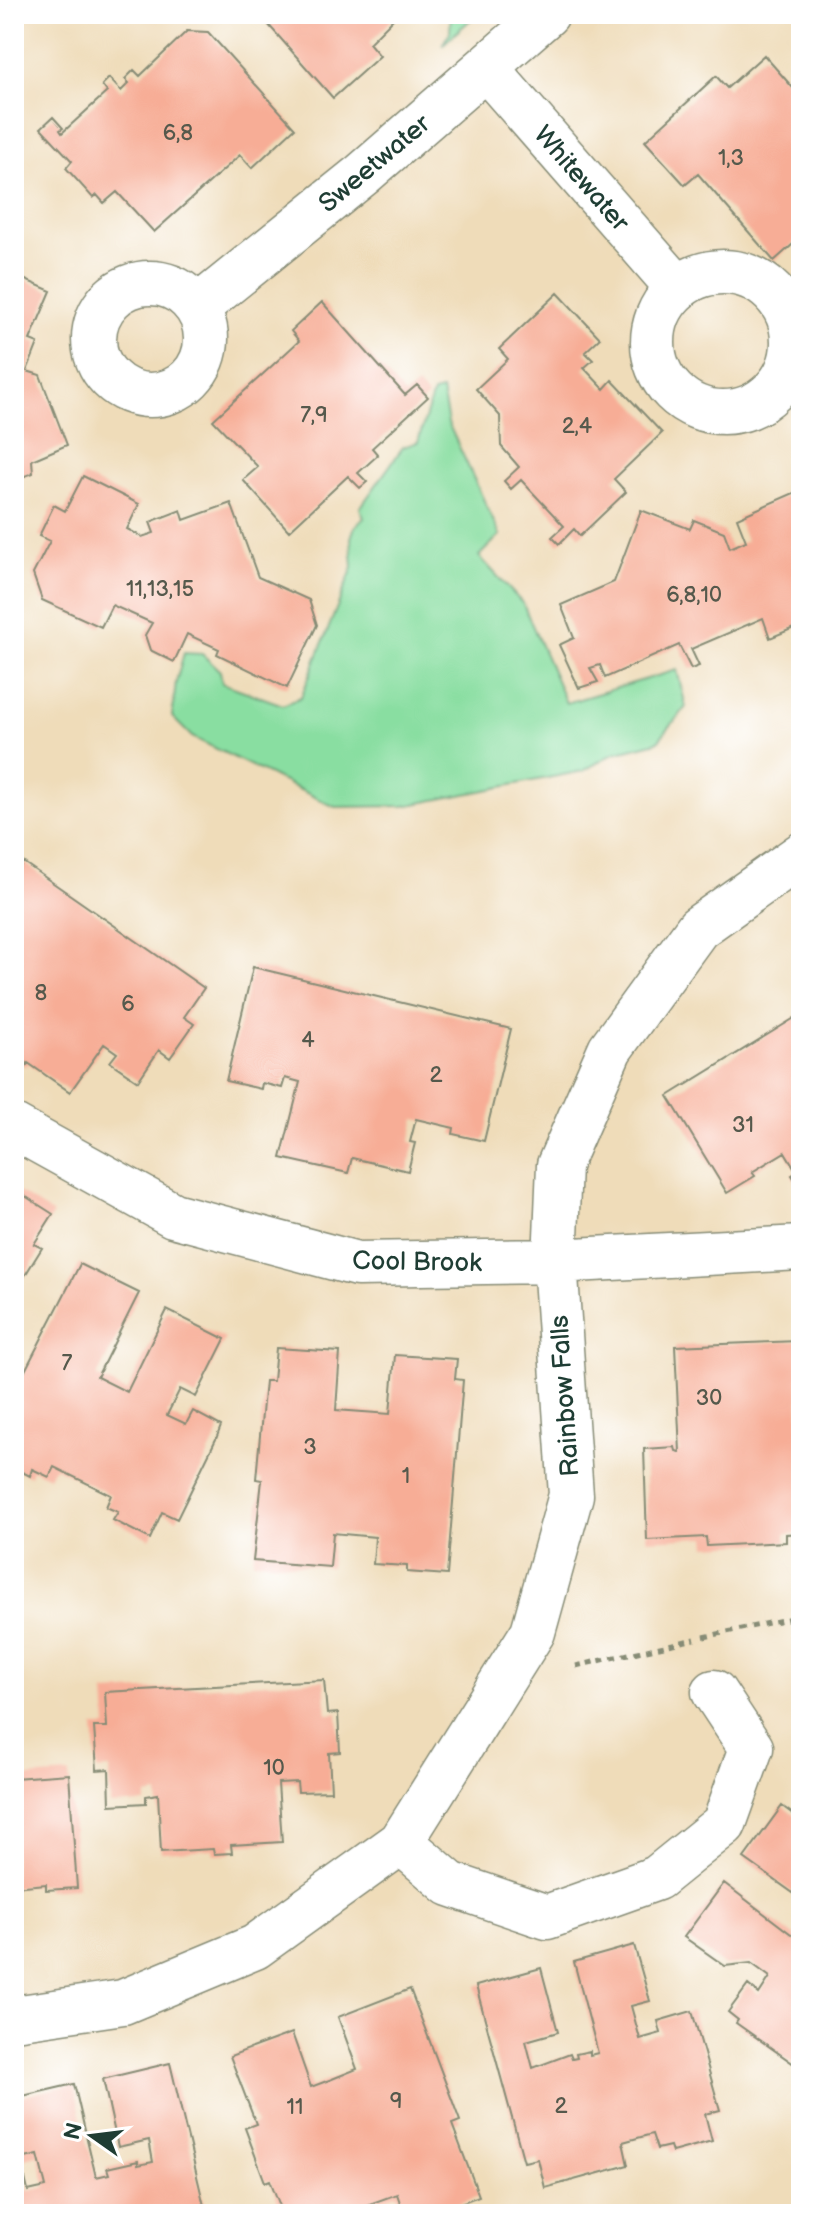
<svg xmlns="http://www.w3.org/2000/svg" width="815" height="2228" font-family="'Balsamiq Sans',sans-serif">
	<rect width="100%" height="100%" fill="#fff"/>
	<filter id="ink" filterUnits="userSpaceOnUse"><feTurbulence type="fractalNoise" baseFrequency=".0125" numOctaves="2"/><feDisplacementMap in="SourceGraphic" scale="16" xChannelSelector="R" yChannelSelector="G"/><feConvolveMatrix kernelMatrix="1 2 1 2 8 2 1 2 1" color-interpolation-filters="sRGB"/></filter>
	<filter id="wash" filterUnits="userSpaceOnUse"><feTurbulence type="fractalNoise" baseFrequency=".006" numOctaves="4" result="noise"/><feDisplacementMap in="SourceGraphic" scale="32" xChannelSelector="R" yChannelSelector="G"/><feGaussianBlur stdDeviation="1.8" result="paint"/><feColorMatrix in="noise" values="0 0 0 0 0 0 0 0 0 0 0 0 0 0 0 0 0 1.4 0 .05"/><feComposite in="paint" operator="in"/></filter>
	<g filter="url(#wash)">
		<rect width="100%" height="100%" fill="#efdcb9"/>
		<path fill="#89dea1" stroke="#548e6a" stroke-width="2" d="M 451,14 L 477,14 L 442,45 L 450,32 Z
			M 442,391 L 448,423 L 500,535 L 479,556 L 523,604 L 566,703 L 677,670 L 686,707 L 657,742 L 614,753 L 583,771 L 404,806 L 335,807 L 192,737 L 172,717 L 176,682 L 184,653 L 202,654 L 220,671 L 222,683 L 283,705 L 301,697 L 353,567 L 351,538 L 355,526 L 364,518 L 360,508 L 403,447 L 418,442 L 433,393 Z"/>
		<g id="blocks">
			<path fill="#f7ad96" d="M 259,14 L 398,14 L 369,43 L 380,56 L 333,98 Z
				M 187,31 L 208,32 L 295,128 L 252,168 L 240,155 L 154,232 L 117,192 L 104,203 L 97,195 L 93,198 L 66,168 L 72,161 L 41,128 L 53,117 L 63,128 L 60,130 L 62,133 L 107,92 L 102,85 L 109,78 L 121,91 L 129,83 L 125,79 L 134,70 L 140,76 Z
				M 764,55 L 801,97 L 801,237 L 774,261 L 698,174 L 685,185 L 645,141 L 716,76 L 727,88 Z
				M 14,275 L 51,291 L 30,340 L 38,343 L 27,371 L 40,375 L 67,445 L 32,460 L 33,473 L 14,480 Z
				M 558,293 L 600,338 L 585,352 L 593,360 L 584,368 L 604,389 L 612,380 L 662,433 L 614,479 L 626,492 L 580,536 L 574,529 L 559,544 L 552,537 L 564,526 L 521,480 L 511,489 L 504,481 L 519,467 L 501,446 L 500,416 L 476,389 L 508,359 L 499,349 Z
				M 322,302 L 405,395 L 417,385 L 428,397 L 372,448 L 378,455 L 358,473 L 367,482 L 360,488 L 348,476 L 289,531 L 243,480 L 258,467 L 213,420 L 299,341 L 291,331 Z
				M 83,476 L 139,504 L 127,529 L 142,537 L 154,533 L 150,522 L 181,510 L 184,520 L 231,503 L 258,577 L 309,600 L 317,625 L 287,688 L 217,654 L 219,649 L 187,634 L 174,662 L 150,650 L 145,635 L 152,623 L 112,605 L 101,627 L 42,600 L 33,574 L 50,541 L 39,536 L 54,505 L 65,511 Z
				M 796,492 L 801,503 L 801,625 L 770,638 L 763,618 L 691,649 L 699,666 L 691,669 L 679,645 L 605,678 L 600,665 L 590,668 L 598,682 L 579,688 L 559,645 L 574,638 L 561,605 L 614,582 L 641,510 L 690,529 L 694,520 L 724,532 L 730,548 L 746,541 L 737,518 Z
				M 23,862 L 204,988 L 184,1017 L 194,1024 L 170,1058 L 159,1050 L 138,1081 L 110,1062 L 117,1053 L 104,1044 L 70,1092 L 28,1063 L 26,1067 L 14,1058 L 14,876 Z
				M 253,967 L 511,1029 L 484,1141 L 453,1134 L 454,1128 L 416,1119 L 410,1142 L 415,1143 L 408,1171 L 352,1158 L 348,1173 L 281,1158 L 300,1082 L 285,1078 L 282,1088 L 262,1083 L 261,1089 L 226,1081 Z
				M 801,1014 L 801,1189 L 792,1175 L 797,1172 L 785,1152 L 752,1172 L 755,1176 L 727,1193 L 668,1096 Z
				M 14,1189 L 53,1214 L 34,1244 L 42,1248 L 14,1293 Z
				M 80,1264 L 139,1293 L 97,1377 L 127,1392 L 167,1310 L 225,1339 L 196,1397 L 180,1389 L 167,1415 L 186,1424 L 193,1411 L 221,1426 L 216,1439 L 177,1519 L 162,1512 L 150,1539 L 113,1520 L 118,1512 L 106,1507 L 111,1495 L 54,1467 L 49,1477 L 32,1469 L 30,1476 L 14,1468 L 14,1392 Z
				M 798,1341 L 801,1533 L 786,1534 L 786,1542 L 707,1546 L 706,1537 L 647,1540 L 644,1449 L 675,1447 L 676,1451 L 680,1452 L 675,1346 Z
				M 276,1348 L 340,1352 L 336,1410 L 390,1414 L 395,1355 L 457,1359 L 455,1379 L 463,1380 L 447,1575 L 407,1572 L 407,1566 L 373,1564 L 375,1537 L 333,1533 L 330,1567 L 253,1561 L 262,1480 L 256,1479 L 265,1381 L 273,1381 Z
				M 324,1680 L 327,1714 L 338,1713 L 340,1752 L 329,1753 L 331,1791 L 298,1792 L 297,1782 L 278,1783 L 282,1842 L 231,1845 L 232,1853 L 214,1854 L 213,1849 L 161,1852 L 158,1794 L 146,1796 L 146,1803 L 110,1805 L 109,1769 L 97,1770 L 94,1727 L 107,1727 L 105,1692 Z
				M 69,1774 L 77,1888 L 46,1890 L 46,1884 L 14,1887 L 14,1778 Z
				M 782,1806 L 801,1820 L 801,1888 L 796,1895 L 744,1858 Z
				M 724,1883 L 799,1940 L 801,1937 L 801,2069 L 736,2023 L 738,2020 L 728,2012 L 748,1985 L 759,1994 L 770,1977 L 751,1963 L 725,1966 L 684,1937 Z
				M 634,1945 L 650,2001 L 631,2006 L 640,2039 L 661,2033 L 658,2021 L 692,2011 L 720,2110 L 705,2114 L 712,2141 L 672,2152 L 670,2146 L 657,2149 L 652,2134 L 623,2142 L 628,2165 L 545,2188 L 538,2159 L 524,2162 L 476,1986 L 541,1968 L 558,2032 L 526,2041 L 533,2068 L 570,2054 L 572,2059 L 577,2058 L 576,2054 L 590,2051 L 590,2055 L 598,2053 L 574,1962 Z
				M 410,1989 L 460,2121 L 452,2124 L 479,2196 L 432,2214 L 404,2214 L 397,2194 L 361,2207 L 363,2214 L 283,2214 L 270,2180 L 265,2182 L 245,2128 L 256,2124 L 230,2056 L 292,2033 L 311,2087 L 332,2079 L 357,2069 L 338,2017 Z
				M 170,2063 L 206,2214 L 14,2214 L 14,2181 L 25,2178 L 28,2191 L 46,2187 L 38,2155 L 21,2159 L 14,2131 L 14,2098 L 74,2084 L 96,2177 L 109,2174 L 107,2168 L 138,2161 L 138,2165 L 153,2162 L 149,2140 L 118,2147 L 103,2079 Z"/>
		</g>
	</g>
	<g filter="url(#ink)">
		<use href="#blocks" fill-opacity="0" stroke="#878c76" stroke-width="2"/>
		<g fill="none" stroke-linecap="round" stroke-linejoin="round">
			<defs>
				<path id="street" d="M 486,68 L 678,288
					M653 342a70 70 0 1 1 140 0a70 70 0 1 1-140 0Z
					M94 339a56 56 0 1 1 112 0a56 56 0 1 1-112 0Z
					M 197,308 L 363,174 L 547,14
					M 14,1127 L 173,1215 L 357,1264 L 555,1261 L 801,1248
					M 401,1842 L 450,1884 L 547,1917 L 657,1878 L 724,1824 L 751,1748 L 714,1692
					M 14,2018 L 123,2002 L 255,1947 L 401,1842 L 533,1632 L 571,1495 L 555,1261 L 559,1165 L 610,1049 L 698,928 L 801,855"/>
			</defs>
			<use href="#street" stroke="#878c76" stroke-width="47"/>
			<path stroke="#878c76" stroke-width="5" stroke-dasharray="6 6" stroke-linecap="butt" d="M 704,1637 L 801,1616
				M 576,1666 L 695,1639"/>
			<use href="#street" stroke="#fff" stroke-width="44"/>
		</g>
	</g>
	<g text-anchor="middle" stroke-width="8" stroke-linejoin="round" paint-order="stroke">
		<g font-size="22" fill="#55594c">
			<text x="178" y="140">6,8</text>
			<text x="731" y="165">1,3</text>
			<text x="314" y="422">7,9</text>
			<text x="577" y="433">2,4</text>
			<text x="160" y="596">11,13,15</text>
			<text x="694" y="602">6,8,10</text>
			<text x="41" y="1000">8</text>
			<text x="128" y="1011">6</text>
			<text x="308" y="1047">4</text>
			<text x="436" y="1082">2</text>
			<text x="743" y="1132">31</text>
			<text x="67" y="1370">7</text>
			<text x="709" y="1405">30</text>
			<text x="310" y="1454">3</text>
			<text x="406" y="1483">1</text>
			<text x="274" y="1775">10</text>
			<text x="396" y="2108">9</text>
			<text x="561" y="2113">2</text>
			<text x="295" y="2114">11</text>
		</g>
		<g font-size="26" fill="#1f3d34" stroke="#fff">
			<text transform="translate(374 163) rotate(-40)" y="9">Sweetwater</text>
			<text transform="translate(582 178) rotate(49)" y="9">Whitewater</text>
			<text transform="translate(417 1261) rotate(1)" y="9">Cool Brook</text>
			<text transform="translate(564 1396) rotate(-94)" y="9">Rainbow Falls</text>
		</g>
	</g>
	<rect width="815" height="2228" fill="none" stroke="#fff" stroke-width="48"/>
	<g transform="translate(92 2136) rotate(284)" stroke="#ffffff" stroke-width="6" paint-order="stroke">
	<path d="M0-6L14 30L0 20L-14 30Z" fill="#1f3d34"/>
	<text y="-12" font-size="22" font-weight="bold" text-anchor="middle" fill="#1f3d34">N</text>
	</g>
</svg>
